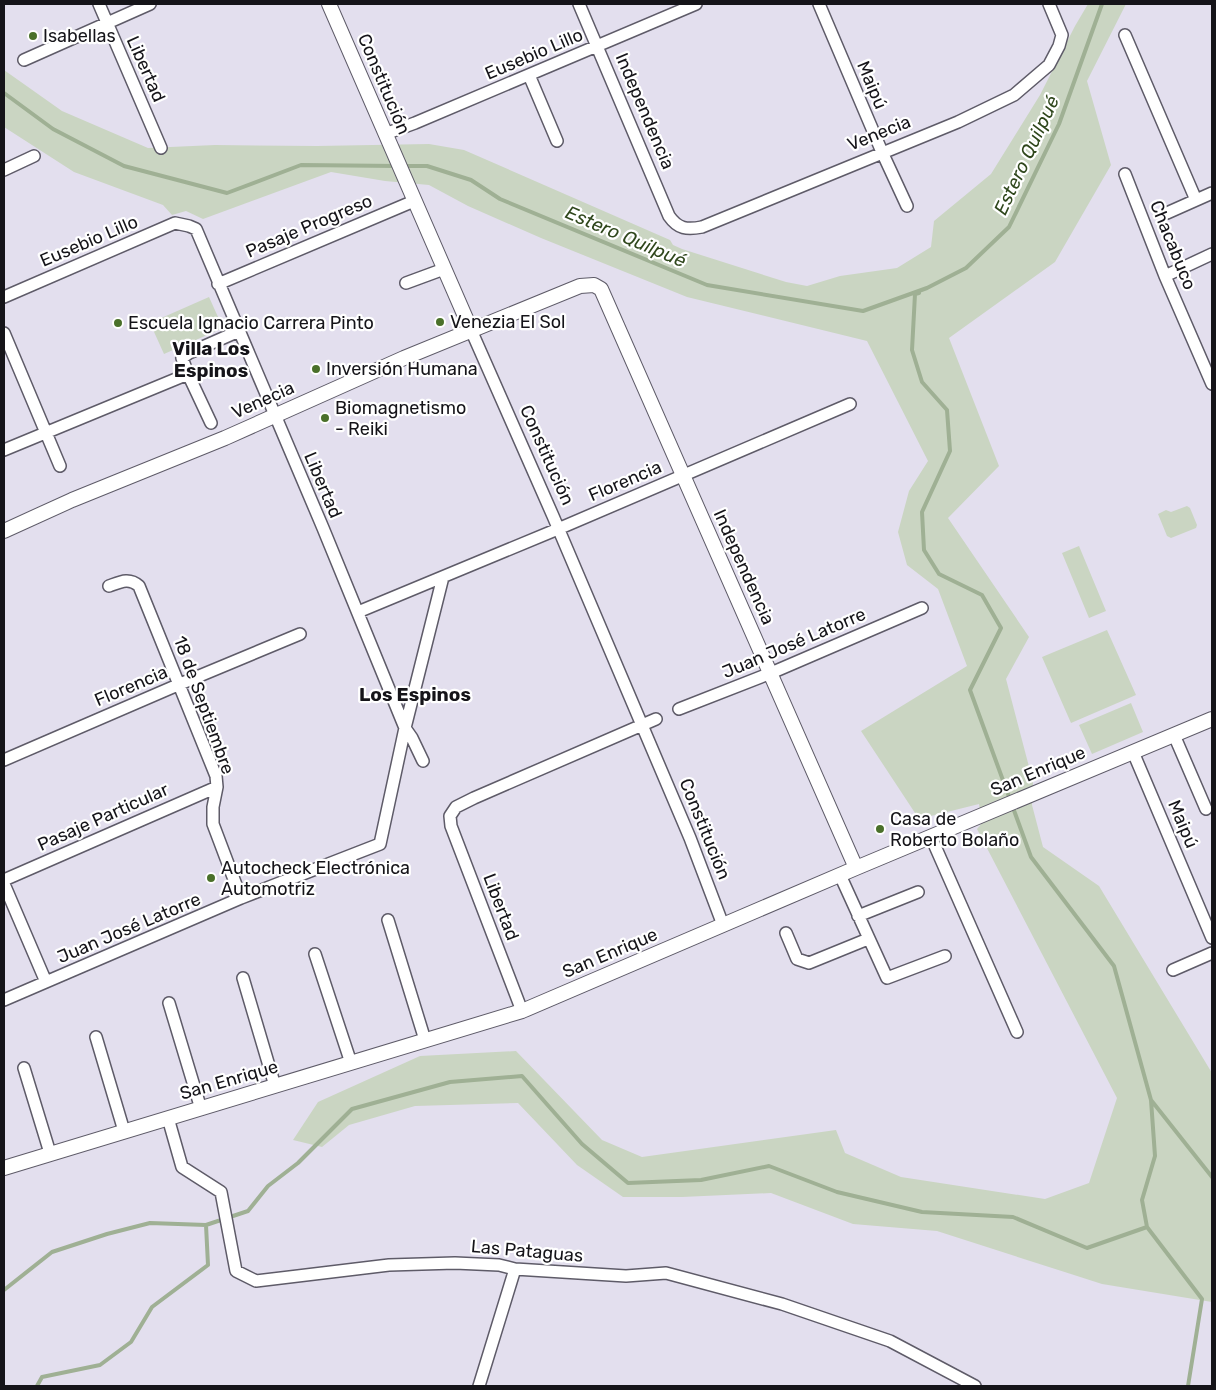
<svg xmlns="http://www.w3.org/2000/svg" width="1216" height="1390" font-family="Rubik,sans-serif">
	<rect width="100%" height="100%" fill="#e3dfee"/>
	<path fill="#cad5c2" d="M 1088,4 L 1126,4 L 1087,81 L 1111,165 L 1055,262 L 949,338 L 999,466 L 948,518 L 1029,637 L 1006,679 L 1033,782 L 1032,805 L 1043,847 L 1099,886 L 1212,1073 L 1212,1302 L 1102,1284 L 937,1231 L 853,1224 L 771,1193 L 682,1197 L 623,1197 L 577,1165 L 518,1103 L 415,1106 L 349,1125 L 322,1147 L 293,1140 L 318,1102 L 420,1056 L 516,1051 L 602,1140 L 642,1157 L 836,1130 L 845,1153 L 901,1177 L 1045,1199 L 1089,1183 L 1117,1098 L 977,829 L 982,823 L 979,804 L 919,819 L 861,731 L 967,666 L 938,589 L 907,565 L 898,532 L 909,491 L 928,461 L 867,341 L 687,297 L 541,238 L 468,206 L 429,185 L 385,181 L 331,172 L 203,219 L 186,211 L 172,215 L 163,205 L 74,172 L 4,127 L 4,70 L 62,111 L 148,148 L 215,145 L 317,146 L 429,144 L 464,150 L 670,240 L 673,245 L 682,249 L 786,282 L 807,286 L 840,276 L 897,268 L 931,247 L 934,221 L 991,174 L 1040,95 L 1075,26 Z
		M 209,297 L 223,328 L 164,354 L 150,323 Z
		M 1187,506 L 1190,508 L 1197,525 L 1196,528 L 1171,538 L 1167,536 L 1158,514 L 1166,510 L 1171,512 Z
		M 1079,546 L 1106,611 L 1089,618 L 1062,553 Z
		M 1107,630 L 1136,695 L 1071,723 L 1042,657 Z
		M 1131,703 L 1143,732 L 1092,754 L 1079,725 Z"/>
	<g fill="none" stroke-linecap="round" stroke-linejoin="round">
		<path stroke="#9fb094" stroke-width="4" d="M 4,93 L 53,129 L 124,166 L 227,193 L 301,165 L 397,166
			M 404,166 L 427,166 L 471,180 L 500,199 L 707,285 L 863,311 L 927,288 L 966,268 L 1009,227 L 1059,124 L 1102,4
			M 919,293 L 915,294 L 912,350 L 922,382 L 947,410 L 950,451 L 922,512 L 924,550 L 939,574 L 982,595 L 1001,628 L 970,690 L 1031,857 L 1114,966 L 1151,1100 L 1155,1156 L 1142,1200 L 1147,1227 L 1202,1299 L 1188,1386
			M 1151,1100 L 1212,1177
			M 233,1216 L 248,1211 L 268,1186 L 298,1163 L 352,1109 L 450,1082 L 522,1076 L 582,1144 L 628,1183 L 701,1180 L 769,1166 L 837,1192 L 922,1212 L 1013,1217 L 1087,1248 L 1147,1227
			M 4,1290 L 52,1252 L 107,1234 L 150,1223 L 206,1225 L 221,1220
			M 37,1386 L 42,1377 L 100,1365 L 131,1342 L 152,1307 L 208,1265 L 206,1225"/>
		<defs>
			<path id="minor" d="M 99,4 L 161,148
				M 579,4 L 669,216 C 678,229 687,230 702,227 L 958,122 L 1014,95 L 1049,65 L 1059,46 L 1062,35 L 1049,4
				M 819,4 L 882,152 L 907,206
				M 1125,35 L 1196,200
				M 24,60 L 150,4
				M 529,75 L 557,141
				M 385,134 L 415,123 L 696,4
				M 4,170 L 34,156
				M 1125,174 L 1165,276 L 1212,384
				M 1167,213 L 1212,193
				M 1165,276 L 1212,254
				M 406,283 L 444,269
				M 218,284 L 414,201
				M 4,297 L 175,223 L 189,226 L 196,229 L 323,528 L 405,728 L 412,738 L 423,761
				M 471,330 L 553,516 L 690,838 L 723,925
				M 4,333 L 60,466
				M 188,374 L 211,423
				M 4,450 L 188,374 L 182,358 L 189,353 L 239,331
				M 109,586 C 120,582 129,577 139,586 L 216,776 L 217,787 L 213,807 L 213,824 L 241,898
				M 358,612 L 558,529 L 850,404
				M 679,709 L 771,673 L 922,608
				M 1174,735 L 1206,809
				M 1133,752 L 1212,938
				M 4,760 L 180,684 L 300,634
				M 931,837 L 1017,1032
				M 840,875 L 887,978 L 945,956
				M 4,880 L 217,787
				M 4,884 L 46,982
				M 858,916 L 918,892
				M 388,920 L 425,1040
				M 786,933 L 797,959 L 809,963 L 868,939
				M 315,954 L 351,1063
				M 1173,970 L 1212,953
				M 243,978 L 275,1086
				M 4,1000 L 241,898 L 380,844 L 405,728 L 443,577
				M 169,1003 L 201,1109
				M 522,1011 L 451,826 L 450,816 L 456,807 L 474,798 L 656,719
				M 96,1037 L 124,1131
				M 24,1068 L 50,1153
				M 168,1118 L 182,1167 L 221,1192 L 236,1271 L 256,1281 L 389,1265 L 455,1263 L 499,1265 L 515,1269 L 626,1276 L 666,1273 L 782,1304 L 890,1341 L 975,1386
				M 479,1386 L 515,1269"/>
			<path id="tertiary" d="M 329,4 L 471,330
				M 4,531 L 72,500 L 225,438 L 404,358 L 580,286 L 594,285 L 601,289 L 856,868
				M 4,1168 L 522,1011 L 856,868 L 1212,719"/>
		</defs>
		<use href="#minor" stroke="#5e5b68" stroke-width="14"/>
		<use href="#tertiary" stroke="#5e5b68" stroke-width="16"/>
		<use href="#minor" stroke="#fff" stroke-width="11"/>
		<use href="#tertiary" stroke="#fff" stroke-width="14"/>
	</g>
	<g fill="#4a702a" stroke="#fff" stroke-width="2">
		<circle cx="33" cy="36" r="5"/>
		<circle cx="440" cy="322" r="5"/>
		<circle cx="118" cy="323" r="5"/>
		<circle cx="316" cy="369" r="5"/>
		<circle cx="325" cy="418" r="5"/>
		<circle cx="880" cy="829" r="5"/>
		<circle cx="211" cy="878" r="5"/>
	</g>
	<g text-anchor="middle" stroke-width="4.5" stroke-linejoin="round" paint-order="stroke">
		<g font-size="18" fill="#151419" stroke="#fff" text-anchor="start">
			<text x="43" y="42">Isabellas</text>
			<text x="450" y="328">Venezia El Sol</text>
			<text x="128" y="329">Escuela Ignacio Carrera Pinto</text>
			<text x="326" y="375">Inversión Humana</text>
			<text x="335" y="414">Biomagnetismo<tspan x="335" dy="21">- Reiki</tspan></text>
			<text x="890" y="825">Casa de<tspan x="890" dy="21">Roberto Bolaño</tspan></text>
			<text x="221" y="874">Autocheck Electrónica<tspan x="221" dy="21">Automotriz</tspan></text>
		</g>
		<g font-size="18" fill="#151419" stroke="#fff">
			<text transform="translate(534 54) rotate(-23)" y="6">Eusebio Lillo</text>
			<text transform="translate(146 69) rotate(66)" y="6">Libertad</text>
			<text transform="translate(384 84) rotate(67)" y="6">Constitución</text>
			<text transform="translate(872 85) rotate(67)" y="6">Maipú</text>
			<text transform="translate(645 111) rotate(67)" y="6">Independencia</text>
			<text transform="translate(879 133) rotate(-22)" y="6">Venecia</text>
			<text transform="translate(309 226) rotate(-23)" y="6">Pasaje Progreso</text>
			<text transform="translate(89 241) rotate(-23)" y="6">Eusebio Lillo</text>
			<text transform="translate(1173 245) rotate(68)" y="6">Chacabuco</text>
			<text transform="translate(263 400) rotate(-24)" y="6">Venecia</text>
			<text transform="translate(547 455) rotate(66)" y="6">Constitución</text>
			<text transform="translate(625 481) rotate(-23)" y="6">Florencia</text>
			<text transform="translate(323 485) rotate(67)" y="6">Libertad</text>
			<text transform="translate(744 567) rotate(66)" y="6">Independencia</text>
			<text transform="translate(794 643) rotate(-23)" y="6">Juan José Latorre</text>
			<text transform="translate(131 686) rotate(-23)" y="6">Florencia</text>
			<text transform="translate(204 705) rotate(70)" y="6">18 de Septiembre</text>
			<text transform="translate(1038 771) rotate(-23)" y="6">San Enrique</text>
			<text transform="translate(103 817) rotate(-24)" y="6">Pasaje Particular</text>
			<text transform="translate(1183 824) rotate(67)" y="6">Maipú</text>
			<text transform="translate(705 829) rotate(68)" y="6">Constitución</text>
			<text transform="translate(501 907) rotate(69)" y="6">Libertad</text>
			<text transform="translate(129 928) rotate(-23)" y="6">Juan José Latorre</text>
			<text transform="translate(610 953) rotate(-23)" y="6">San Enrique</text>
			<text transform="translate(229 1080) rotate(-16)" y="6">San Enrique</text>
			<text transform="translate(527 1251) rotate(5)" y="6">Las Pataguas</text>
		</g>
		<g font-size="19" font-style="italic" fill="#2f471c" stroke="#fff">
			<text transform="translate(1026 155) rotate(-65)" y="7">Estero Quilpué</text>
			<text transform="translate(626 236) rotate(23)" y="7">Estero Quilpué</text>
		</g>
		<g font-size="19" font-weight="bold" fill="#151419" stroke="#fff">
			<text x="211" y="355">Villa Los<tspan x="211" dy="22">Espinos</tspan></text>
			<text x="415" y="701">Los Espinos</text>
		</g>
	</g>
	<rect width="1216" height="1390" fill="none" stroke="#151419" stroke-width="10"/>
</svg>
